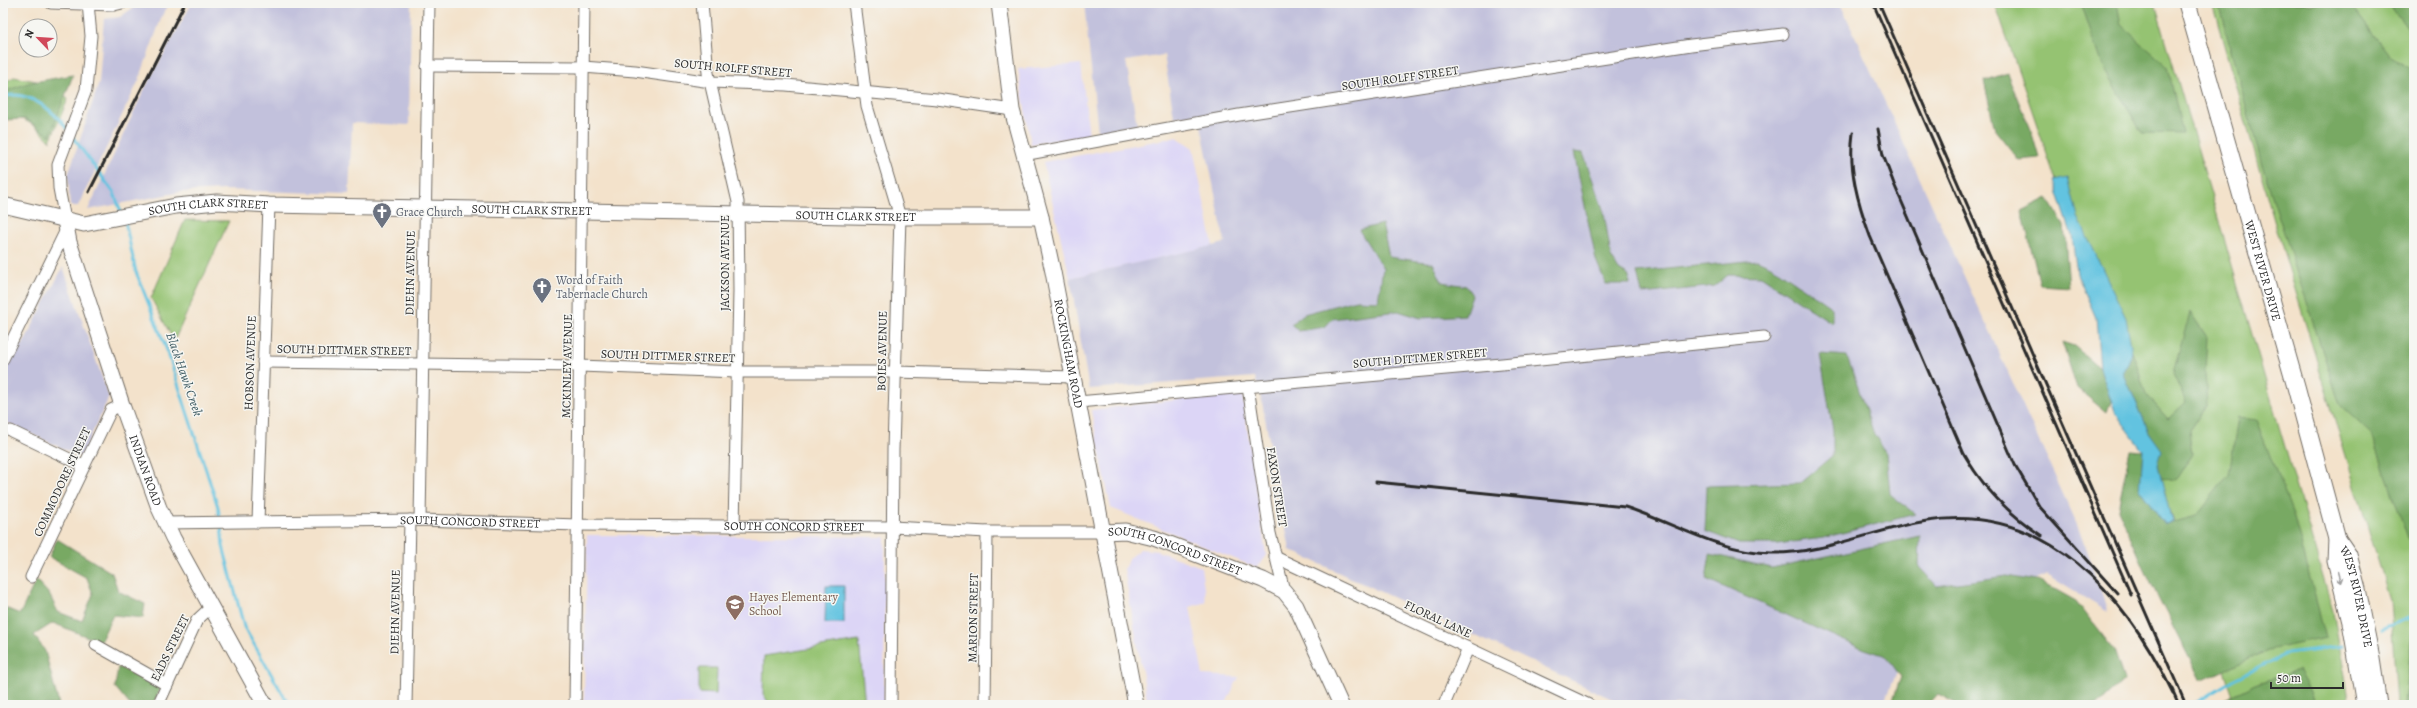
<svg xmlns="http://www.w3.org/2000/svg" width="2417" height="708" font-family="Alegreya,serif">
	<rect width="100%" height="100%" fill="#f6f6f2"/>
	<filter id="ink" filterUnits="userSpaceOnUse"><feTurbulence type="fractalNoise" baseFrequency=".025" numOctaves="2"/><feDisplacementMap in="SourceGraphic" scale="8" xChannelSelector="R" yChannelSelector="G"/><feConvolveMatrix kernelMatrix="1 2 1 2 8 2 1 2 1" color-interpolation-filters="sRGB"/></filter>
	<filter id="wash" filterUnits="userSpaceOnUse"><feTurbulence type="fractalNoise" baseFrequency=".012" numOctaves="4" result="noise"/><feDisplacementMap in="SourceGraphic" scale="16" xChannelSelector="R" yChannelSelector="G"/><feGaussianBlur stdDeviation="0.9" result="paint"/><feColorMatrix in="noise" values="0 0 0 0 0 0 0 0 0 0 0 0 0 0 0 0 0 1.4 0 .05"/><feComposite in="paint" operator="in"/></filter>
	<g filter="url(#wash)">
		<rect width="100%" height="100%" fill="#f3e2cb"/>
		<path fill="#dcd5f6" d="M 1081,64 L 1089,135 L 1031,144 L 1018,69 Z
			M 1177,137 L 1193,148 L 1213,246 L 1070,278 L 1043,162 Z
			M 1242,392 L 1266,555 L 1257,568 L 1111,508 L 1091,410 Z
			M 587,535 L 885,537 L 884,705 L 584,705 Z
			M 1140,549 L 1157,551 L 1201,567 L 1206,602 L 1190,607 L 1203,675 L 1239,677 L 1225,705 L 1148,705 L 1124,569 L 1130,557 Z"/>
		<path fill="#c2c1dc" d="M 140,3 L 169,3 L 162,16 L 139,80 L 78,206 L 70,206 L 68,175 L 99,83 L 104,19 L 120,17 Z
			M 192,3 L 411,3 L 409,125 L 352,123 L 349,194 L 225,190 L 180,192 L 88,210 L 145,88 Z
			M 1084,3 L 1840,3 L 2078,527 L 2108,612 L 2047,575 L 1914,633 L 1883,705 L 1625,705 L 1290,550 L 1262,402 L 1255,377 L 1089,389 L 1070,278 L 1225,243 L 1199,115 L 1174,117 L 1164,55 L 1126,61 L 1137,125 L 1098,132 Z
			M 63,267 L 109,397 L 81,457 L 3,421 L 3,338 L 22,346 Z"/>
		<path fill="#95c372" stroke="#60774e" d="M 1995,3 L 2155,3 L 2333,611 L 2348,693 L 2348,705 L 2236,705 Z
			M 2212,3 L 2414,3 L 2414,705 L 2397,705 L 2390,600 L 2275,224 Z
			M 14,77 L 42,82 L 68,99 L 50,141 C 38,127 22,114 3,117 L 3,83 Z
			M 185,220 L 229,221 L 174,341 L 151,298 Z
			M 859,641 L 865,705 L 770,705 L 763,694 L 764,656 Z
			M 699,668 L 717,668 L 716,694 L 699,693 Z"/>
		<path fill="#78a964" stroke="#526a48" d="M 2081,3 L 2117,3 L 2121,25 L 2168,67 L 2183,134 L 2142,133 L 2103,66 Z
			M 2218,3 L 2349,3 L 2391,57 L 2414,71 L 2414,545 L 2408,538 L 2372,435 L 2340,405 L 2262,165 Z
			M 2388,3 L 2414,3 L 2414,37 Z
			M 2007,73 L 2033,137 L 2039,158 L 2019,160 L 1995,130 L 1984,81 Z
			M 73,75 L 50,136 L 26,119 L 3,120 L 3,92 L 28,83 Z
			M 1574,152 L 1583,153 L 1604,212 L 1611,257 L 1619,270 L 1629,276 L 1630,284 L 1606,284 L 1596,260 Z
			M 2048,198 L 2064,225 L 2069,287 L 2040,285 L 2022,211 Z
			M 1382,224 L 1389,257 L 1433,263 L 1442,282 L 1466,286 L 1472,295 L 1465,315 L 1421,318 L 1398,311 L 1332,319 L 1325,327 L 1298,331 L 1291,324 L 1304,314 L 1356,300 L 1378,301 L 1383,268 L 1359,230 Z
			M 1757,260 L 1773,267 L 1832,308 L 1832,323 L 1761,276 L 1728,275 L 1715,286 L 1642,294 L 1637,272 Z
			M 2190,312 L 2207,337 L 2205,372 L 2207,407 L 2189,430 L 2192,454 L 2175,481 L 2161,478 L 2158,465 L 2161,450 L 2149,432 L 2123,372 L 2132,351 L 2146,394 L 2168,419 L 2186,402 L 2173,374 Z
			M 2062,342 L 2074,346 L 2100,368 L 2111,401 L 2107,413 L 2077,388 Z
			M 1820,354 L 1847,356 L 1874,434 L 1886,453 L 1890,494 L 1915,514 L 1823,538 L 1777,544 L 1739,544 L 1705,531 L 1707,486 L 1800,483 L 1833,455 L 1833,430 Z
			M 2238,418 L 2256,420 L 2294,517 L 2326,638 L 2268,650 L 2201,681 L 2153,587 L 2118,509 L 2130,449 L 2143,450 L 2140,490 L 2165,524 L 2196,516 L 2229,474 Z
			M 1920,536 L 1919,567 L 1937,586 L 2006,576 L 2042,582 L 2076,601 L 2114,650 L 2124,680 L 2097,705 L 1959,705 L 1938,694 L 1928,705 L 1891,705 L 1901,677 L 1886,656 L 1856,646 L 1706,579 L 1710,554 L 1772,568 Z
			M 57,539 L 112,573 L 118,591 L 145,604 L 143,618 L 113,615 L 100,642 L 53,623 L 34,635 L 45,651 L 59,705 L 3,705 L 3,607 L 20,614 L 36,580 L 49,594 L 58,612 L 82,621 L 93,594 L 87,578 L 49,557 Z
			M 2414,631 L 2414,705 L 2405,705 L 2412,632 Z
			M 118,667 L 161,687 L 153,705 L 130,705 L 115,687 Z
			M 2298,671 L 2307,686 L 2315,705 L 2213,705 L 2255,684 Z"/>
		<path fill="#62c3e0" stroke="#467786" d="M 2068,178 L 2078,217 L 2126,318 L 2132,351 L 2123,372 L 2149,432 L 2162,450 L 2158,465 L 2172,522 L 2165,524 L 2140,490 L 2143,450 L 2116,414 L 2100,368 L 2096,318 L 2077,274 L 2072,236 L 2054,181 Z
			M 826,586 L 844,586 L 844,623 L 825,623 Z"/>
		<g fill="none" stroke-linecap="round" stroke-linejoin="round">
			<path stroke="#62c3e0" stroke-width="3" d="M 3,97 C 27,88 55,112 68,130
				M 72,136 L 114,193 L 121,212
				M 125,221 L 136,272 L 168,353 L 218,507 L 220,520
				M 221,525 L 223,546 L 244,627 L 289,705
				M 2381,629 L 2414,616
				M 2192,705 L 2233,680 L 2287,653 L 2343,646"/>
		</g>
	</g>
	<g filter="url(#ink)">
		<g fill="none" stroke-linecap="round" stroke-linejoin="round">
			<defs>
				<g id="street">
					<path d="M 51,3 L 114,5 L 122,3"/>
					<path d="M 702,3 L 708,73 L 738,202 L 739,291 L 734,527"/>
					<path d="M 854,3 L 867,106 L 900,217 L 893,450 L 891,705"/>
					<path d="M 427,66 L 583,67 L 635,71 L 711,82 L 786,85 L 937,99 L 1012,110"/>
					<path d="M 1023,155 L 1239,115 L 1691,45 L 1783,34"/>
					<path d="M 65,220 L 59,188 L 58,165 L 86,90 L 91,36 L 88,3"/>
					<path d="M 3,359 L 67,228"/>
					<path d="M 263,362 L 580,366 L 737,372 L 895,372 L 1073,377"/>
					<path d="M 1248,387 L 1270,533 L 1284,591"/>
					<path d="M 1078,402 L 1502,364 L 1764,337"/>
					<path d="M 11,431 L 84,466"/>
					<path d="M 420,520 L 429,3"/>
					<path d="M 258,522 L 269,205"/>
					<path id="s1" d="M 165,523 L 420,520 L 578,525 L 892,527 L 987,532 L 1104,532"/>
					<path d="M 1275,557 L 1589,705"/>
					<path d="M 31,577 L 111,410 L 122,405"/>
					<path d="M 96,645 L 167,685"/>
					<path d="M 158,705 L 197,620 L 211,607"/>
					<path d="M 406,705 L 410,520"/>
					<path d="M 575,705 L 584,3"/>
					<path d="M 985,705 L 987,532"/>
					<path d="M 1444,705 L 1468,648"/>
				</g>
				<g id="secondary">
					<path id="s2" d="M 999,3 L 1012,110 L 1041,217 L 1053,272 L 1136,705"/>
					<path id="s3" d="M 3,205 L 84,224 L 176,206 L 217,202 L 269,205 L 900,217 L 1041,217"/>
					<path id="s4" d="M 65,220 L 69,242 L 122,405 L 159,508 L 173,538 L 265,705"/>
					<path id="s5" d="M 1104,532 L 1125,531 L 1154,538 L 1263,580 L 1284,591 L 1296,606 L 1341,705"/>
				</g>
				<g id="primary">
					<path id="s6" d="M 2187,3 L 2296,387 L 2337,539 L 2336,561 L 2351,622 L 2365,705"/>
					<path id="s7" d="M 2337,539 L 2348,555 L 2357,589 L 2371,659 L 2378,705"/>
				</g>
			</defs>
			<use href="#street" stroke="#716b63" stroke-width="13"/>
			<use href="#secondary" stroke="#716b63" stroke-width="17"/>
			<use href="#primary" stroke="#716b63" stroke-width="19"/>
			<use href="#street" stroke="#fff" stroke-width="11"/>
			<use href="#secondary" stroke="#fff" stroke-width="15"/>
			<use href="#primary" stroke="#fff" stroke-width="17"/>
			<path stroke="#2b2b2b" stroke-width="3" d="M 1873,3 L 2131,595
				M 1879,3 L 2186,705
				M 1878,129 L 1883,155 L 1894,184 L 2015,465 L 2039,506 L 2117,593
				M 1853,133 C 1848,169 1858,203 1870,236 L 1964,454 C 1983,488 2010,515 2042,536
				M 89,192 L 185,3
				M 1376,482 L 1625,507 C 1674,523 1719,552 1771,553 C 1825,554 1874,529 1927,521 C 2047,502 2126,596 2173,693
				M 2172,689 L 2179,705"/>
		</g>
		<defs><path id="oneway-shaft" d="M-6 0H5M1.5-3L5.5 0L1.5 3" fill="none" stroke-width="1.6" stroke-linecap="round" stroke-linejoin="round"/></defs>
		<use stroke="#a0a0a0" href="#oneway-shaft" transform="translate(2340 577) rotate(74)"/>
	</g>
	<defs>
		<symbol id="church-pin" viewBox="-11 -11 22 30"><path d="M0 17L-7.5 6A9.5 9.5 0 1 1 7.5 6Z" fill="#6b7280" stroke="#f6f6f2"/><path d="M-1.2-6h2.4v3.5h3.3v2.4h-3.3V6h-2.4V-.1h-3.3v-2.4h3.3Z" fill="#fff"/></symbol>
		<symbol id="school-pin" viewBox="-11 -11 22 30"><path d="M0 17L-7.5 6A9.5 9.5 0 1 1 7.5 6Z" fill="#8d6e63" stroke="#f6f6f2"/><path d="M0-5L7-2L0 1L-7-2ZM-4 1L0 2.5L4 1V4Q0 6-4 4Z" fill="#fff"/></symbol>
	</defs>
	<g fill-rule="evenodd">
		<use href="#church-pin" x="371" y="201" width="22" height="30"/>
		<use href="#church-pin" x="531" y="276" width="22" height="30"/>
		<use href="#school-pin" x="724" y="593" width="22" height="30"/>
	</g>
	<g text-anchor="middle" stroke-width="3" stroke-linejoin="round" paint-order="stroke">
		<g font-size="12" fill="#2b2b2b" stroke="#f6f6f2">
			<text transform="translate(733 68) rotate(5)" y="4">SOUTH ROLFF STREET</text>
			<text transform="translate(1400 78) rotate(-8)" y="4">SOUTH ROLFF STREET</text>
			<text dy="4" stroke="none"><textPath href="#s3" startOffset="209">SOUTH CLARK STREET</textPath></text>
			<text dy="4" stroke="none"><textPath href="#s3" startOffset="533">SOUTH CLARK STREET</textPath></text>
			<text dy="4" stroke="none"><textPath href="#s3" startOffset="857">SOUTH CLARK STREET</textPath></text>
			<text transform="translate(725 263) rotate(-90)" y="4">JACKSON AVENUE</text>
			<text dy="4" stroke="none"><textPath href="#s6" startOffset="278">WEST RIVER DRIVE</textPath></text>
			<text transform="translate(410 273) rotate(-89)" y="4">DIEHN AVENUE</text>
			<text transform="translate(344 350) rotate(1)" y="4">SOUTH DITTMER STREET</text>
			<text transform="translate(882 351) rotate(-89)" y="4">BOIES AVENUE</text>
			<text dy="4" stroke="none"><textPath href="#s2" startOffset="358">ROCKINGHAM ROAD</textPath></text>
			<text transform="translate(668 356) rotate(2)" y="4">SOUTH DITTMER STREET</text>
			<text transform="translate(1420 358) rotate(-5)" y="4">SOUTH DITTMER STREET</text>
			<text transform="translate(250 363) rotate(-88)" y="4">HOBSON AVENUE</text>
			<text transform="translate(567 366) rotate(-89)" y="4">MCKINLEY AVENUE</text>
			<text dy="4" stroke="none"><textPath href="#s4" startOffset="263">INDIAN ROAD</textPath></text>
			<text transform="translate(62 482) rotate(-65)" y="4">COMMODORE STREET</text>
			<text transform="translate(1277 487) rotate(81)" y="4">FAXON STREET</text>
			<text dy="4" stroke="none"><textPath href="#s1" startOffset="305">SOUTH CONCORD STREET</textPath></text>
			<text dy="4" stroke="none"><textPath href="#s1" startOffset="629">SOUTH CONCORD STREET</textPath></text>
			<text dy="4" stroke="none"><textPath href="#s5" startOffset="74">SOUTH CONCORD STREET</textPath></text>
			<text dy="4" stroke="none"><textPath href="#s7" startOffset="62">WEST RIVER DRIVE</textPath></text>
			<text transform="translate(395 612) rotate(-89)" y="4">DIEHN AVENUE</text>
			<text transform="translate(973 618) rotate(-89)" y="4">MARION STREET</text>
			<text transform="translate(1438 619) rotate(25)" y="4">FLORAL LANE</text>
			<text transform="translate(170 648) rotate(-64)" y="4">EADS STREET</text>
		</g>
		<g font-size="12" fill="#5b616d" stroke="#f6f6f2" text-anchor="start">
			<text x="396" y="216">Grace Church</text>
			<text x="556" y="284">Word of Faith<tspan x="556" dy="14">Tabernacle Church</tspan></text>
		</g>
		<g font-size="12" fill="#785e54" stroke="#f6f6f2" text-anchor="start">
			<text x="749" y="601">Hayes Elementary<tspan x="749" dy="14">School</tspan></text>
		</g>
		<g font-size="13" font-style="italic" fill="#3c5961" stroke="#f6f6f2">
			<text transform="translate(185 374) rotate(71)" y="5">Black Hawk Creek</text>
		</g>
	</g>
	<rect width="2417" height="708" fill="none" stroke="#f6f6f2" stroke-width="16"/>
	<g transform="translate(38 38) rotate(295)"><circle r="19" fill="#f6f6f2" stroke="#a5a5a2"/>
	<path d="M0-3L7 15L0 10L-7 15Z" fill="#d1495b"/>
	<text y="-6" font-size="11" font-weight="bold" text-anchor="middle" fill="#2b2b2b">N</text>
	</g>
	<path d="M2271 682v6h72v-6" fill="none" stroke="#2b2b2b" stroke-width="2"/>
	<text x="2277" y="682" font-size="12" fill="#2b2b2b" stroke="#f6f6f2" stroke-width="3" paint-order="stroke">50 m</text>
</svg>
